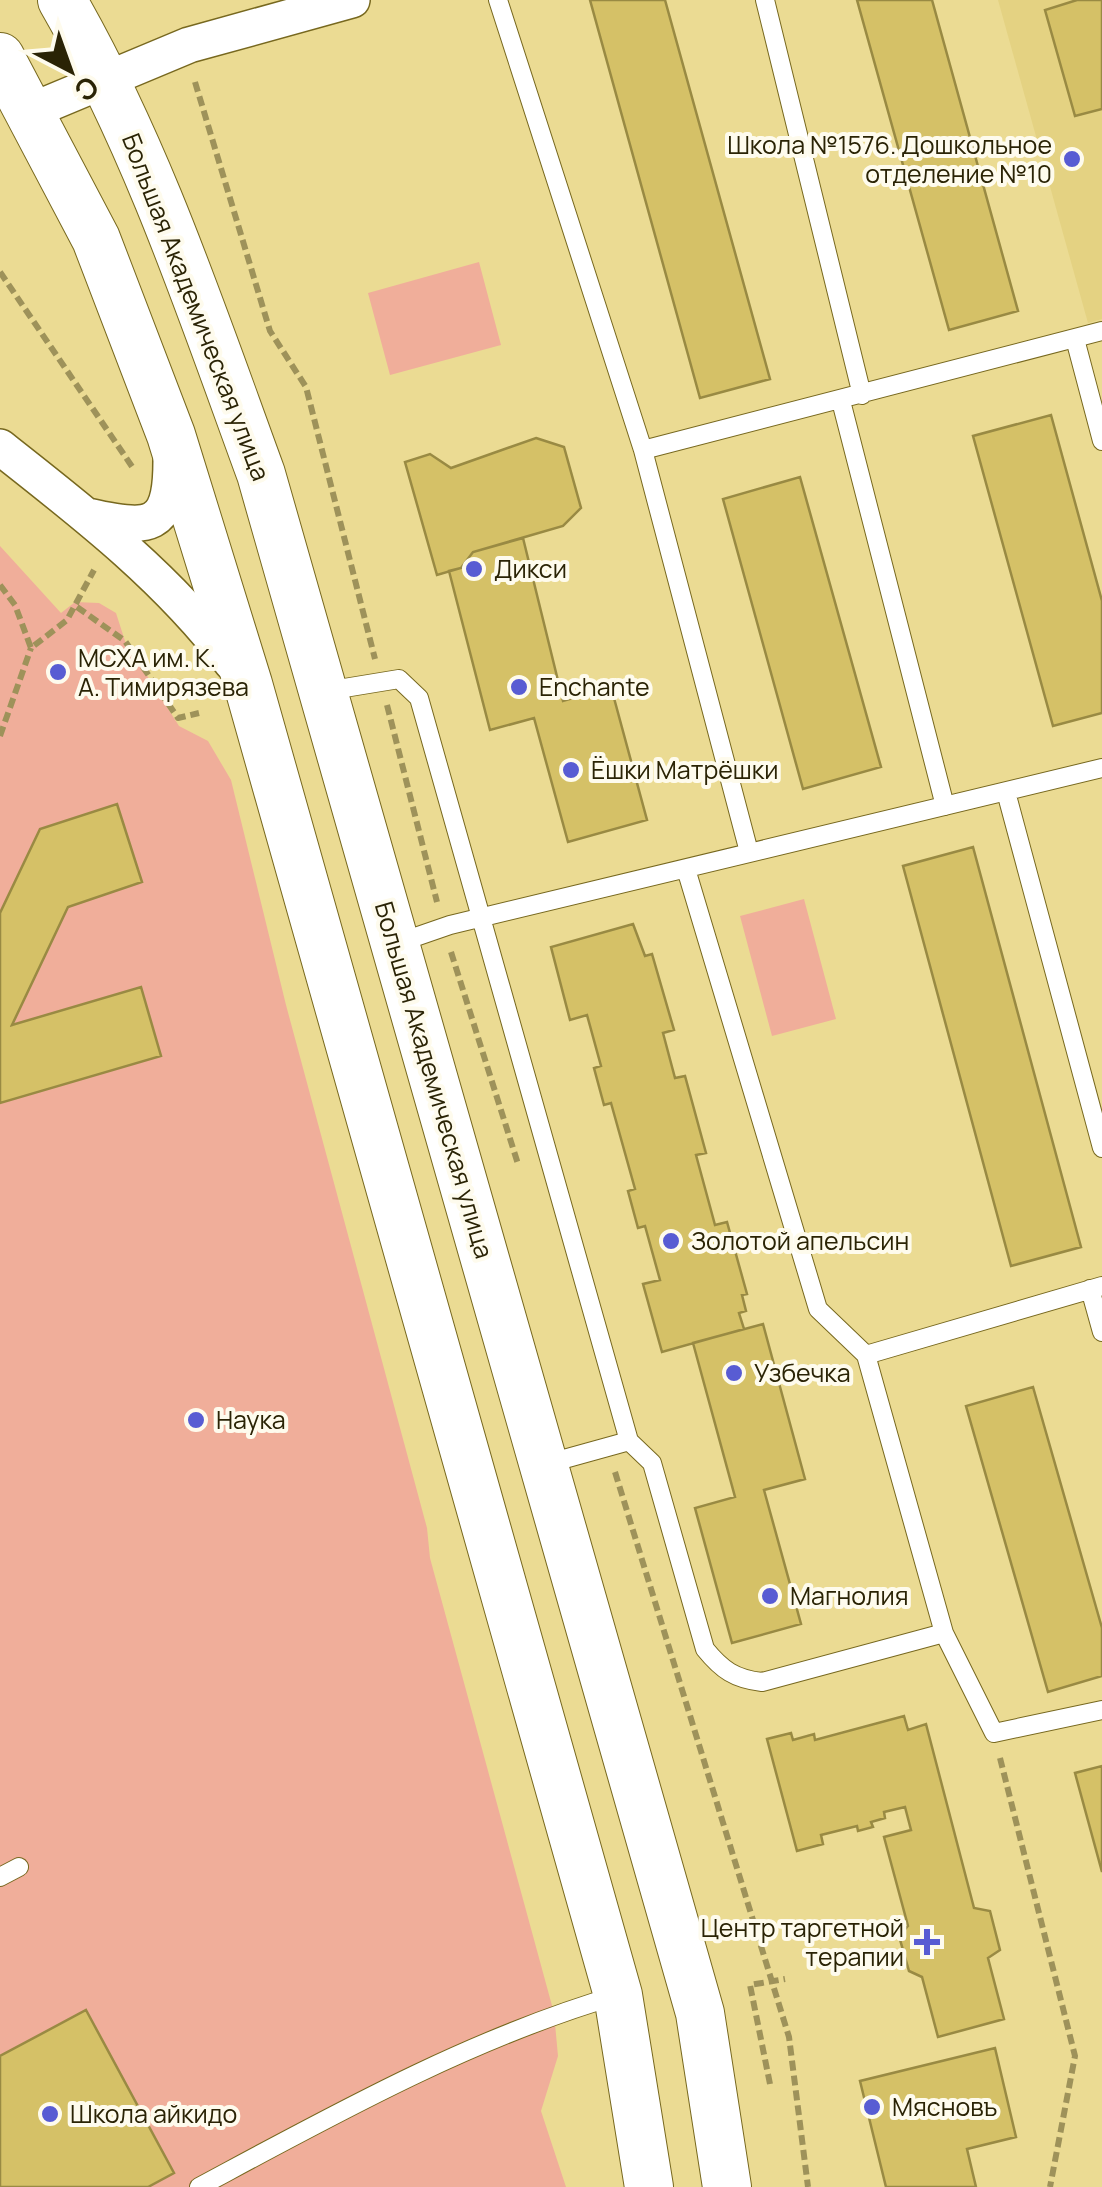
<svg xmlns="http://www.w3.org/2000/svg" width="1102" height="2187" font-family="Manrope,sans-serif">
	<rect width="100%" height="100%" fill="#ebdb93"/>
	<path fill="#e4d282" d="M 998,0 L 1102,0 L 1102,319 L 1088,323 Z"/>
	<path fill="#f0ae9a" d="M 479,262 L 501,345 L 390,375 L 368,293 Z
		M 0,546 L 61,613 L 75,602 L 99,603 L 116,613 L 125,641 L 179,726 L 208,741 L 231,780 L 286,1005 L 427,1528 L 430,1558 L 554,2013 L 558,2056 L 541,2111 L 566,2187 L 0,2187 Z
		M 804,899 L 836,1019 L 772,1036 L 740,916 Z"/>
	<path fill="#d5c167" stroke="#998a43" stroke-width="2.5" d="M 590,0 L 665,0 L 770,379 L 700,398 Z
		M 857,0 L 932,0 L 1018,311 L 949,330 Z
		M 1102,0 L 1102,109 L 1075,116 L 1045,10 L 1077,0 Z
		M 1051,415 L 1102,601 L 1102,713 L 1053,726 L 973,436 Z
		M 536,438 L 564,447 L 581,508 L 563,526 L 473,552 L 461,568 L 437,575 L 405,462 L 430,454 L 451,468 Z
		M 800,477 L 881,767 L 803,789 L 723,499 Z
		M 523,538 L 563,701 L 611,687 L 647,820 L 568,842 L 534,718 L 490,730 L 449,571 L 461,568 L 473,552 Z
		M 117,804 L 142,882 L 68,907 L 12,1025 L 141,987 L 161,1056 L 0,1103 L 0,913 L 40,829 Z
		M 973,847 L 1081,1247 L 1011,1266 L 903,866 Z
		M 633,924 L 645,956 L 652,954 L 674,1030 L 663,1033 L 675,1078 L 685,1076 L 706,1153 L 696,1155 L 715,1225 L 727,1222 L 747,1294 L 742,1295 L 746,1311 L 739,1313 L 744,1329 L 662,1352 L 643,1284 L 660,1280 L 645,1226 L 638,1228 L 628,1191 L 635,1189 L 611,1103 L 604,1105 L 594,1068 L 601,1066 L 587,1015 L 570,1020 L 551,947 Z
		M 763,1324 L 805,1479 L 764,1490 L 801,1624 L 732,1643 L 695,1508 L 735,1497 L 693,1343 Z
		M 1033,1387 L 1102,1628 L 1102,1676 L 1048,1692 L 966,1406 Z
		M 904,1716 L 908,1730 L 926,1724 L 974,1908 L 990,1911 L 1000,1950 L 988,1958 L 1004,2019 L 938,2037 L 922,1977 L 909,1971 L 899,1936 L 908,1926 L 884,1837 L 911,1830 L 905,1807 L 884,1812 L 885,1818 L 871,1822 L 873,1827 L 858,1831 L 857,1826 L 821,1835 L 823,1844 L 797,1851 L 767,1739 L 791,1733 L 793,1740 L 814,1734 L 815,1740 Z
		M 1102,1766 L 1102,1872 L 1075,1773 Z
		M 86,2010 L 174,2173 L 148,2187 L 0,2187 L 0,2056 Z
		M 995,2048 L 1016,2137 L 967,2149 L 976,2187 L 886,2187 L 860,2081 Z"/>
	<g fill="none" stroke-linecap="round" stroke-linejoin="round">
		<defs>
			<path id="service" d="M 498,0 L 643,450 L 749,852
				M 765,0 L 862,395
				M 1075,339 L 1102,441
				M 841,401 L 945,806
				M 643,450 L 1102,331
				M 326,691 L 399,679 L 419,698 L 629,1441
				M 1006,792 L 1102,1148
				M 686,869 L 818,1309 L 866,1355
				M 395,944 L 450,925 L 1102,768
				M 1090,1289 L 1102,1332
				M 546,1464 L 629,1441 L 652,1463 L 705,1649 C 722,1670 735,1679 762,1682 L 944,1633 L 994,1733 L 1102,1710
				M 944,1633 L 866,1355 L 1102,1286
				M 0,1877 L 19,1867
				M 199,2187 C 333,2115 471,2038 618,1995"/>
			<path id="minor" d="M 31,111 L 189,45 L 352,0
				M 0,447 C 84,513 168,578 232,663
				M 88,516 C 149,530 171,530 171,461"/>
			<path id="secondary" d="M 62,0 C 148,149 202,313 261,474 L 700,2013 L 727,2187
				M 0,57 L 96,239 L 171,435 L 248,684 L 618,1995 L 649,2187"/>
		</defs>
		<use href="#service" stroke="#77681f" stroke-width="20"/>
		<use href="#minor" stroke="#77681f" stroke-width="38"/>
		<use href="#secondary" stroke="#77681f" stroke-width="50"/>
		<path stroke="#9e925a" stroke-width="6" stroke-dasharray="10 5" stroke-linecap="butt" d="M 195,82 L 270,331 L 306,387 L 375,659
			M 0,272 L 133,468
			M 0,585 L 15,605 L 31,648 L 67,620 L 94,570
			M 77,607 L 125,641 L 178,718 L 199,713
			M 387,705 L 437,902
			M 0,736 L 31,648
			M 451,952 L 518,1164
			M 615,1472 L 789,2037 L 808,2187
			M 1000,1758 L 1075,2056 L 1050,2187
			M 770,2084 L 750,1985 L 785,1979"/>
		<use href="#service" stroke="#fff" stroke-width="18"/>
		<use href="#minor" stroke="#fff" stroke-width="35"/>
		<use href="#secondary" stroke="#fff" stroke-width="48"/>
	</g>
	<g fill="#585cd3" stroke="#fefbed" stroke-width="4">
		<circle cx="1072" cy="159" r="10"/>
		<circle cx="474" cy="569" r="10"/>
		<circle cx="58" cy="672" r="10"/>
		<circle cx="519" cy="687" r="10"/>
		<circle cx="571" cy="770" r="10"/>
		<circle cx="671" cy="1241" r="10"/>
		<circle cx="734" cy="1373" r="10"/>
		<circle cx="196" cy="1420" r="10"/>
		<circle cx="770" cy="1596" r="10"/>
		<path d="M922 1927h10v10h10v10h-10v10h-10v-10h-10v-10h10z"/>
		<circle cx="872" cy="2107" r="10"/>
		<circle cx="50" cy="2114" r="10"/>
	</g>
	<g text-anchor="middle" stroke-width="8" stroke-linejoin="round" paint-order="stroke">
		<g font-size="25" fill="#2a2305" stroke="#fefbed" text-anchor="start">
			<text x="1052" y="154" text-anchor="end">Школа №1576. Дошкольное<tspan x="1052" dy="29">отделение №10</tspan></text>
			<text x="494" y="578">Дикси</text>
			<text x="78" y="667">МСХА им. К.<tspan x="78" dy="29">А. Тимирязева</tspan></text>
			<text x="539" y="696">Enchante</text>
			<text x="591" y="779">Ёшки Матрёшки</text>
			<text x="691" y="1250">Золотой апельсин</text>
			<text x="754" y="1382">Узбечка</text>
			<text x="216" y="1429">Наука</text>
			<text x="790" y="1605">Магнолия</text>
			<text x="904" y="1937" text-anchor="end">Центр таргетной<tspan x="904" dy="29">терапии</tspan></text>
			<text x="892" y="2116">Мясновъ</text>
			<text x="70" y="2123">Школа айкидо</text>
		</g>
		<g font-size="25" fill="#2a2305" stroke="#fefbed">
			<text transform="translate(196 307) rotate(69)" y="9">Большая Академическая улица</text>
			<text transform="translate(434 1080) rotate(74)" y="9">Большая Академическая улица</text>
		</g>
	</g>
	<g transform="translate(70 70) rotate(139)" stroke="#fefbed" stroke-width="8" paint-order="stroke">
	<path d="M0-8L18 38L0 25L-18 38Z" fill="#2a2305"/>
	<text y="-15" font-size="28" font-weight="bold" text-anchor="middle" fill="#2a2305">С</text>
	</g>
</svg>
